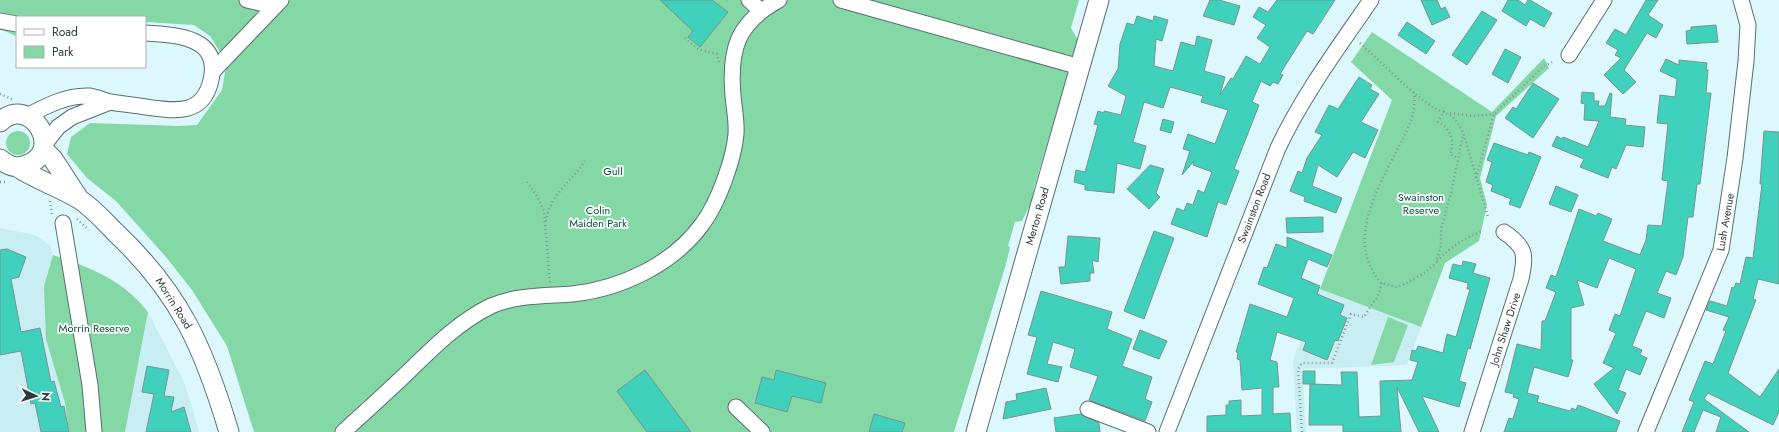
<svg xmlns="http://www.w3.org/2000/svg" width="1779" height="432" font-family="Jost,sans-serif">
	<rect width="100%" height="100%" fill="#dcf8fc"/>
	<path fill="#c8eef4" d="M 0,228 L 35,235 L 50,245 L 53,255 L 44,286 L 69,432 L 0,432 Z
		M 1320,289 L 1421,327 L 1407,365 L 1302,369 L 1306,432 L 1297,432 L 1293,361 Z
		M 148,312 L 185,384 L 199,432 L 125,432 Z"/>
	<path fill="#84d8a5" d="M 0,0 L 272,0 L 220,52 L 210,36 L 194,25 L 145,22 L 145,17 L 17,17 L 16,36 L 0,29 Z
		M 290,0 L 1079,0 L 1071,28 L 1078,40 L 1034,188 L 1032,201 L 1022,221 L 1015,222 L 1008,246 L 1010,247 L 1006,264 L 954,432 L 254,432 L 227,346 L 192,290 L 166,257 L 116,201 L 87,178 L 67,154 L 71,137 L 90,123 L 178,126 L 197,125 L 222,90 L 226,67 Z
		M 1372,32 L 1492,112 L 1544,58 L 1549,68 L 1496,116 L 1480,178 L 1487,205 L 1479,241 L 1445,263 L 1421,327 L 1320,289 L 1392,100 L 1351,62 Z
		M6 143a12 12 0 1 1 24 0a12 12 0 1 1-24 0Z
		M 53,255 C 91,268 122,279 148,312 L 125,432 L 69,432 L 65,403 L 46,339 L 44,286 Z
		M 1388,317 L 1408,325 L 1394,362 L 1371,365 Z"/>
	<path fill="#40d1bd" stroke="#7a948e" d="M 660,0 L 712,0 L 728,12 L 700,47 L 688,37 L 693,31 Z
		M 1210,0 L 1219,0 L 1240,6 L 1234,25 L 1203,16 Z
		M 1277,0 L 1335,0 L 1313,34 L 1307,31 L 1280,74 L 1283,75 L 1278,84 L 1273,82 L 1270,86 L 1261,81 L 1252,102 L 1259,105 L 1234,169 L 1239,171 L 1226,205 L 1218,202 L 1207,237 L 1171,224 L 1177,208 L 1184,211 L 1187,203 L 1193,205 L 1198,190 L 1204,193 L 1212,172 L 1193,165 L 1194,161 L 1182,175 L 1190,151 L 1183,149 L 1188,134 L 1215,144 L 1228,110 L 1201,102 L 1203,96 L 1170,87 L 1163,108 L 1144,102 L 1133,142 L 1146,146 L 1140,169 L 1117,163 L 1114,193 L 1085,190 L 1085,185 L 1074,182 L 1076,170 L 1085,172 L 1098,125 L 1094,124 L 1098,111 L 1104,113 L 1104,111 L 1121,115 L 1126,96 L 1108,86 L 1118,69 L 1120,44 L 1127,23 L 1134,25 L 1137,16 L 1153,21 L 1154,16 L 1168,20 L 1162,41 L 1156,39 L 1154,66 L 1173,71 L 1181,42 L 1195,46 L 1197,36 L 1212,40 L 1204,71 L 1225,77 L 1220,95 L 1231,78 L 1233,79 L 1246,56 L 1260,64 L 1270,47 L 1257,38 L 1266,25 L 1253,17 L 1259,7 L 1268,12 Z
		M 1421,0 L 1437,0 L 1441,9 L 1445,7 L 1450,17 L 1432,25 Z
		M 1508,0 L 1518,0 L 1525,5 L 1528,0 L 1530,0 L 1552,13 L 1544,27 L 1530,19 L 1526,26 L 1502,11 Z
		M 1646,0 L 1658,0 L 1648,15 L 1663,25 L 1656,38 L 1647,33 L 1624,70 L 1636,82 L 1623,94 L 1604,75 L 1621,58 L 1615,55 L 1618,50 L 1606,43 L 1615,29 L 1626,35 Z
		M 1482,11 L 1497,20 L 1467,65 L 1452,55 Z
		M 1407,22 L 1435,41 L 1426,54 L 1398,35 Z
		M 1716,25 L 1718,42 L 1687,44 L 1686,31 L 1691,30 L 1691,27 Z
		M 1505,49 L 1521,57 L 1508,83 L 1492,74 Z
		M 1666,59 L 1679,65 L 1679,60 L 1707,63 L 1706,70 L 1708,70 L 1706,93 L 1711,93 L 1700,184 L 1697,184 L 1693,217 L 1688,217 L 1683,257 L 1676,275 L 1666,271 L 1657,293 L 1671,298 L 1664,318 L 1646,311 L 1632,346 L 1642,350 L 1640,355 L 1647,358 L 1640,375 L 1626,369 L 1618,390 L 1626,393 L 1617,414 L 1594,384 L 1614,368 L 1603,363 L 1616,333 L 1609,330 L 1615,314 L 1620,316 L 1636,269 L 1609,258 L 1597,288 L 1577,280 L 1584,305 L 1571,308 L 1571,360 L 1573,360 L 1568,377 L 1534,367 L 1527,393 L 1539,396 L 1537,402 L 1570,411 L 1572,408 L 1576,410 L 1578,405 L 1620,421 L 1616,432 L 1504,432 L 1509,418 L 1513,419 L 1519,399 L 1513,397 L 1514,394 L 1505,392 L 1517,344 L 1541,350 L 1542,321 L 1545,321 L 1556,292 L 1546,288 L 1551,275 L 1556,277 L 1579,209 L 1596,216 L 1598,213 L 1612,219 L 1603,241 L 1640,255 L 1646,240 L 1648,225 L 1662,226 L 1668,181 L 1662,180 L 1668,124 L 1657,123 L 1660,95 L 1675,97 L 1677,79 L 1660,71 Z
		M 1359,77 L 1372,85 L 1370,89 L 1379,94 L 1361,122 L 1378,130 L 1365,158 L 1353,152 L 1337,177 L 1318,165 L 1312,186 L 1342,198 L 1336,213 L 1304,201 L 1305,197 L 1290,191 L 1298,171 L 1302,173 L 1307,158 L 1322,135 L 1315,132 L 1329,105 L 1338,109 Z
		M 1533,83 L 1559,99 L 1533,138 L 1505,118 L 1513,107 L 1516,109 Z
		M 1582,92 L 1594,93 L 1594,101 L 1599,101 L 1598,106 L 1605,106 L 1610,93 L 1612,94 L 1610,117 L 1626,119 L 1625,125 L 1645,127 L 1643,147 L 1626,145 L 1616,169 L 1612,167 L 1608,178 L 1580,167 L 1584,159 L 1552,146 L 1557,136 L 1562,139 L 1563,137 L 1588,147 L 1599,121 L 1584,120 L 1585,104 L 1581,103 Z
		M 1163,119 L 1174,122 L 1171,133 L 1160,130 Z
		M 1764,131 L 1779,132 L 1779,284 L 1758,279 L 1753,299 L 1756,300 L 1728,373 L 1760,397 L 1779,369 L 1779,412 L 1773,425 L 1708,393 L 1704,399 L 1749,432 L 1716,432 L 1721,417 L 1703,410 L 1694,432 L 1682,432 L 1694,402 L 1689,400 L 1705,361 L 1713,364 L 1726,331 L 1723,330 L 1729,317 L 1706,310 L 1710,301 L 1727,306 L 1732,287 L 1734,288 L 1736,283 L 1740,284 L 1746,257 L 1753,258 L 1762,184 L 1760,184 Z
		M 1494,143 L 1528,155 L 1529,152 L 1541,157 L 1520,208 L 1509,204 L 1511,199 L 1491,191 L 1493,185 L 1486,182 L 1492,162 L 1487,160 Z
		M 1150,165 L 1164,169 L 1156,193 L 1160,197 L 1149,209 L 1127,189 Z
		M 1556,186 L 1578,195 L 1571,212 L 1549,204 Z
		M 1323,217 L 1323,232 L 1287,233 L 1286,218 Z
		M 1154,231 L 1174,238 L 1144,319 L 1124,311 Z
		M 1068,236 L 1100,238 L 1098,262 L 1092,260 L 1094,273 L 1090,273 L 1090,281 L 1061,284 L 1059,267 L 1065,267 Z
		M 1287,237 L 1332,255 L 1327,267 L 1308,259 L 1301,278 L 1320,286 L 1317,294 L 1344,305 L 1340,315 L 1347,318 L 1338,341 L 1335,340 L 1327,360 L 1303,350 L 1306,342 L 1277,332 L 1270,360 L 1277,362 L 1279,387 L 1273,387 L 1273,414 L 1290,413 L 1291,432 L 1207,432 L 1207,416 L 1226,415 L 1226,405 L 1229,405 L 1229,401 L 1241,400 L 1241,416 L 1262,415 L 1262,388 L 1242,390 L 1240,360 L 1237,359 L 1238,353 L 1236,352 L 1250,304 L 1287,317 L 1294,298 L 1258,284 L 1264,267 L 1267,268 L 1276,244 L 1287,248 Z
		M 7,249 L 26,257 L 19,277 L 11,279 L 21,332 L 40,328 L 51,382 L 54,381 L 61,407 L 64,406 L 69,432 L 41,432 L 35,403 L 31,404 L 21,351 L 0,355 L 0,250 Z
		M 1463,261 L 1476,264 L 1473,273 L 1490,278 L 1470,349 L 1468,348 L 1459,381 L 1466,383 L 1459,407 L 1422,396 L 1439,432 L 1419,432 L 1397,387 L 1401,432 L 1343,432 L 1343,425 L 1309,425 L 1310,384 L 1342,385 L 1341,372 L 1357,372 L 1359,417 L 1381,416 L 1380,381 L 1412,380 L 1418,362 L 1410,360 L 1412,350 L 1416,351 L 1418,346 L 1443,353 L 1447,334 L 1456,337 L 1470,289 L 1467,289 L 1468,283 L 1449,278 L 1453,264 L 1462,266 Z
		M 1041,291 L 1112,312 L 1107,329 L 1132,339 L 1122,366 L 1152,377 L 1145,399 L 1152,402 L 1145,421 L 1089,400 L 1098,376 L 1070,367 L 1075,349 L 1053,342 L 1047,364 L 1062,367 L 1058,382 L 1027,374 L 1037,337 L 1028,335 Z
		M 1140,330 L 1167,341 L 1159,359 L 1133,349 Z
		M 147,366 L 169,370 L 164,396 L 174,397 L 171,412 L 184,407 L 191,432 L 146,432 L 154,394 L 142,392 Z
		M 645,370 L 691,432 L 647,432 L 617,391 Z
		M 776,370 L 826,383 L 821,403 L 792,396 L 787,412 L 755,403 L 762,377 L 774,380 Z
		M 1303,371 L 1315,371 L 1315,384 L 1303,384 Z
		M 1046,388 L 1051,409 L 1003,419 L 1006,402 L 1017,400 L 1016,394 Z
		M 874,414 L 905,423 L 902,432 L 869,432 Z
		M 1081,414 L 1099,423 L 1100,432 L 1056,432 L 1054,418 Z"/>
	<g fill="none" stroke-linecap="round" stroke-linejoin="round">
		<defs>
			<path id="minor" d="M 247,0 L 264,4 L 277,4
				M 749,0 L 760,10
				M 841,0 L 1080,67
				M 0,21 L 17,24
				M 1569,55 L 1604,0
				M 213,71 L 281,0
				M 27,116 C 46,106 67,95 89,96 C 96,97 103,100 110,102 C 122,104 134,105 146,107 C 175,111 203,116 211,80 C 221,36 175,35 145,33
				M 44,145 L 58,127 L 72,117 L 110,102
				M 63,223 L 90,385 L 94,432
				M 736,407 L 762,432
				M 1088,409 L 1148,432
				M 343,432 C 364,413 385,394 406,374 C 432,349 458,322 491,306 C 516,295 544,296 572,294 C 621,289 674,264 703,223 C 718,203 734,159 736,134 C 737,122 734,108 733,96 C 729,49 737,23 779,0
				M 1167,432 L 1278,148 C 1303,95 1338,48 1371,0
				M 1472,432 L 1521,279 C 1526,254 1526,247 1504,232
				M 1646,432 L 1721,250 L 1735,158 L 1746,61 L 1748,25 L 1741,0"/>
			<path id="major" d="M 0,122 C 31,93 66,152 26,165 C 16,169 8,166 0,159
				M 43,149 L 53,159 L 79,199
				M 17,167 C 37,180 59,187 79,199 C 93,208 104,221 115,232 C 180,293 204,348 229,432
				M 976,432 L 1099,0"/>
		</defs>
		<use href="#minor" stroke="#577074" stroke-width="17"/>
		<use href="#major" stroke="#577074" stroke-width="21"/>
		<path stroke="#84979a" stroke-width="2.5" stroke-dasharray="1 3" stroke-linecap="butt" d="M 685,38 L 698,49 L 717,54 L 719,62
			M 1360,43 C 1382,63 1404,86 1428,104 C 1446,117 1450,108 1463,132 L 1488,217
			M 1414,92 C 1417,113 1407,131 1397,150 C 1377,190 1345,242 1381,283 L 1396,287 L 1405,284 L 1426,272 L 1436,263 L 1441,246 L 1441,229 L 1451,193 L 1463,135
			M 0,94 L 12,99
			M 1444,111 L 1438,122 C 1451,129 1455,141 1450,154 L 1458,158
			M 1450,113 L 1473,116 L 1494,114
			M 1476,178 L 1494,114 L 1544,66 L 1552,62
			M 0,182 L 7,182
			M 527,182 L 537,196 L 544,211 L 550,283
			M 50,201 L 52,214
			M 77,219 L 89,230
			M 546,221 C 550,194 571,182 585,161
			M 1437,261 C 1451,247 1464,238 1483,231
			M 1302,432 L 1298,369 L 1302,363 L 1332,363 L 1351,314 L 1364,317 L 1372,304 L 1377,298 L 1382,283"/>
		<use href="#minor" stroke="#fff" stroke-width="15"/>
		<use href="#major" stroke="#fff" stroke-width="19"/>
	</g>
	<g text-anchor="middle" stroke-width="3.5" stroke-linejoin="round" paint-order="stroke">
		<g font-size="11" fill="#00512e" stroke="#fff">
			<text x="613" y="175">Gull</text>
			<text x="1421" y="201">Swainston<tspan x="1421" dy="13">Reserve</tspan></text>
			<text x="598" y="214">Colin<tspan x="598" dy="13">Maiden Park</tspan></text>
			<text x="94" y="332">Morrin Reserve</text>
		</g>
		<g font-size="11" fill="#2f3b3c" stroke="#fff">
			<text transform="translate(1254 208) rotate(-69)" y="4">Swainston Road</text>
			<text transform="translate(1037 216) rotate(-74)" y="4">Merton Road</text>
			<text transform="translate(1725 222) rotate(-80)" y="4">Lush Avenue</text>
			<text transform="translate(174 303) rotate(58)" y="4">Morrin Road</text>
			<text transform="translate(1505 329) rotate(-72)" y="4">John Shaw Drive</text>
		</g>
	</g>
	<rect x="16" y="16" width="130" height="52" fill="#ffffff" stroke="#acb1b1"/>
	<rect x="24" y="29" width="20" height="6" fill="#ffffff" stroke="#acb1b1"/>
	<text x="52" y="36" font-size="12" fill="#2f3b3c">Road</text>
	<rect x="24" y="46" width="20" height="12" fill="#84d8a5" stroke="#acb1b1"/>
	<text x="52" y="56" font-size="12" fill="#2f3b3c">Park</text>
	<g transform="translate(36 396) rotate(94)" stroke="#ffffff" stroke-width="3" paint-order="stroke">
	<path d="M0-3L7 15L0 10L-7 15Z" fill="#2f3b3c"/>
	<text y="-6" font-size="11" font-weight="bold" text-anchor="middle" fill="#2f3b3c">N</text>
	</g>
</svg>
